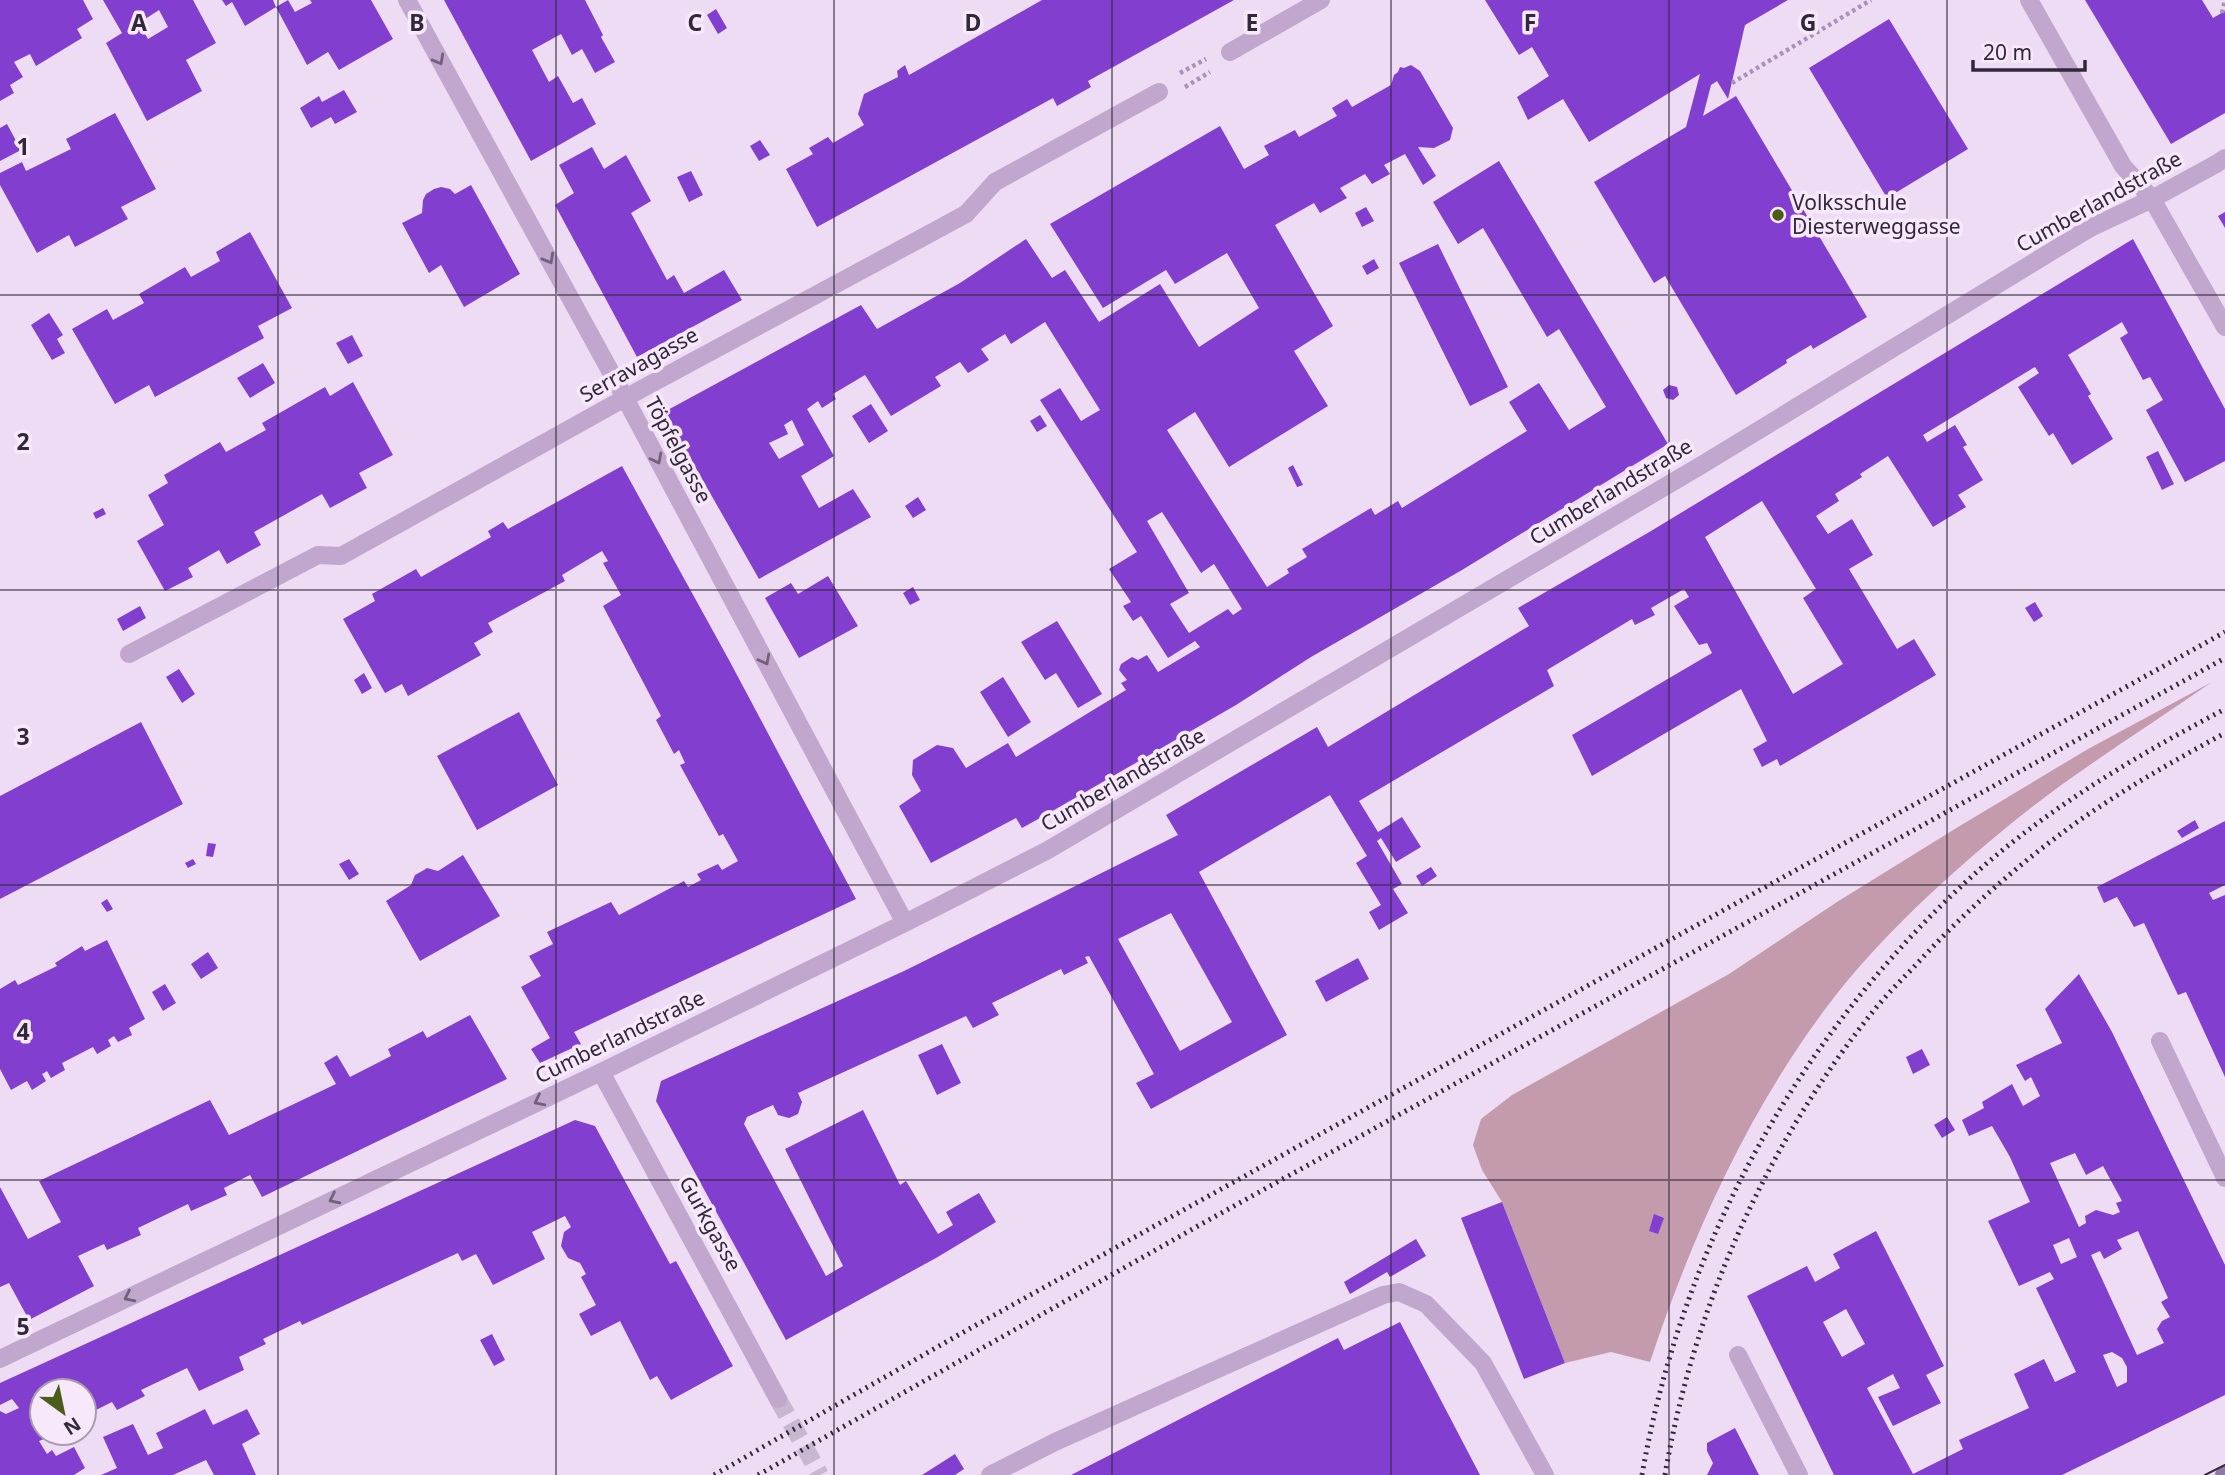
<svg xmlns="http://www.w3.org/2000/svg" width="2225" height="1475" font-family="'Noto Sans',sans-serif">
	<rect width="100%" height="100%" fill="#eedcf4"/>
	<path fill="#c49bad" d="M 2212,682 C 2146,728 2076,771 2013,822 C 1947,876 1881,936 1829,1004 C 1748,1111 1692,1236 1650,1362 L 1611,1352 L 1565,1363 L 1502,1202 L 1482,1170 L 1473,1145 L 1481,1119 L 1512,1095 L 1729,974 L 1837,902 L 1958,827 L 2088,749 Z"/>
	<path fill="#823fcf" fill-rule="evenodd" d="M 0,0 L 83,0 L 93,19 L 77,29 L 82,38 L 36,66 L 30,54 L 14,62 L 23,77 L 10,85 L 14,93 L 0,101 Z
		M 103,0 L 193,0 L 216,43 L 186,60 L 202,91 L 147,121 L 106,43 L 122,33 ZM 159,10 L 168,27 L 148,39 L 139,23 Z
		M 222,0 L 273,0 L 276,7 L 245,26 L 232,2 L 226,6 Z
		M 288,0 L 295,12 L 312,3 L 310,0 L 371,0 L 393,39 L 339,70 L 328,52 L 307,65 L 276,7 Z
		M 444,0 L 585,0 L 603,35 L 601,37 L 615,62 L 595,73 L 582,49 L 572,55 L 561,34 L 532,50 L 549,82 L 558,76 L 573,103 L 582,98 L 596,124 L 531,161 Z
		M 1042,0 L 1234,0 L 1088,81 L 1091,87 L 1057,106 L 1053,98 L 817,227 L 786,169 L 813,154 L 809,148 L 828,137 L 833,143 L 864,125 L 858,114 L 864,94 L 898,77 L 897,71 L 905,65 L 909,75 Z
		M 1485,0 L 1788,0 L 1745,25 L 1728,99 L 1717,81 L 1711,85 L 1703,116 L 1736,96 L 1867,317 L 1813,349 L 1811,345 L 1786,360 L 1787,363 L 1736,395 L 1665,276 L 1654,283 L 1594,182 L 1686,127 L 1700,74 L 1589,142 L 1563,99 L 1528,120 L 1517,97 L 1549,76 L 1532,47 L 1519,55 Z
		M 2085,0 L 2202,0 L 2213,18 L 2225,11 L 2225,113 L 2171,144 Z
		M 716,9 L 727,28 L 718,34 L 707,15 Z
		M 1889,19 L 1968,149 L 1887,198 L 1809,68 Z
		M 1411,65 L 1420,71 L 1453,128 L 1450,140 L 1434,148 L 1418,147 L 1436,176 L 1423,185 L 1405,154 L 1384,165 L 1390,174 L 1372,184 L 1365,174 L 1340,188 L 1347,198 L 1320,213 L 1314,203 L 1275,225 L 1333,326 L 1294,351 L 1328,406 L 1229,467 L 1195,412 L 1167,430 L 1267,587 L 1289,573 L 1287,569 L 1307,557 L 1302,549 L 1371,508 L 1375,515 L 1398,501 L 1402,508 L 1527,431 L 1509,402 L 1539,383 L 1569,430 L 1606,407 L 1559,329 L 1547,337 L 1483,228 L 1458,244 L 1433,202 L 1499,161 L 1668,444 L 1462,570 L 1311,657 L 1236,705 L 1049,813 L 1022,828 L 1016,818 L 931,863 L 899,806 L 921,791 L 912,775 L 913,760 L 937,745 L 953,748 L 966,768 L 1008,743 L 1016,757 L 1126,690 L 1121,683 L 1127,680 L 1119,670 L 1121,664 L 1132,657 L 1138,660 L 1147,655 L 1158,672 L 1200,647 L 1195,641 L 1168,658 L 1141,616 L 1133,621 L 1123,606 L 1131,602 L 1109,569 L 1137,552 L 1040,400 L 1060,388 L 1081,421 L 1100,410 L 1045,322 L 1011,344 L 1005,334 L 981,349 L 989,360 L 968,373 L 960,362 L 935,377 L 941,386 L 891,416 L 865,375 L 833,394 L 836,399 L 822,408 L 818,401 L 807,409 L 834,456 L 801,476 L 819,508 L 853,489 L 871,517 L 759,579 L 664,412 L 861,305 L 877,329 L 960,283 L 1026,239 L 1052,278 L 1065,270 L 1099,322 L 1160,284 L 1199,347 L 1259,308 L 1227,253 L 1175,284 L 1166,270 L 1103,308 L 1050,224 L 1220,126 L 1244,169 L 1269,155 L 1264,146 L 1295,130 L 1299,137 L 1337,116 L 1332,108 L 1347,99 L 1352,107 L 1391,85 L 1394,75 L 1398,72 L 1400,67 L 1404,68 ZM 792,420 L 804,445 L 779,459 L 769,443 L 788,434 L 784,425 ZM 1162,512 L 1201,573 L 1214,564 L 1242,609 L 1233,615 L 1228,609 L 1189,633 L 1170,604 L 1189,593 L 1147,521 Z
		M 344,90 L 357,112 L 335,124 L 331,117 L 311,128 L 300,108 L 319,96 L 322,102 Z
		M 115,113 L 156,189 L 121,207 L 128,219 L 75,247 L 69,235 L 37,253 L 0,185 L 0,173 L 22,162 L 26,171 L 71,149 L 66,139 Z
		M 7,124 L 21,150 L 0,161 L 0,128 Z
		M 760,140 L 770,155 L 759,161 L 750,146 Z
		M 592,147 L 604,169 L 626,155 L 651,201 L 631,213 L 667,280 L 674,275 L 684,293 L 724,270 L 742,300 L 637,357 L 555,205 L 574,193 L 559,165 Z
		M 691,171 L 703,195 L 689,202 L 677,177 Z
		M 471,185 L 520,274 L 464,307 L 441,265 L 429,273 L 402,223 L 422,213 L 423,200 L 426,194 L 434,189 L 441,187 L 450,189 L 455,194 Z
		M 1366,207 L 1374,221 L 1362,227 L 1355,213 Z
		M 2225,212 L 2225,228 L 2218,216 Z
		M 250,232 L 292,308 L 258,326 L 264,338 L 155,397 L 149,385 L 115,404 L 72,329 L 107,309 L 113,320 L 144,303 L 139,294 L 185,267 L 191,277 L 220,261 L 216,252 Z
		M 2133,239 L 2225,409 L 2225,461 L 2185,482 L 2146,410 L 2163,400 L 2150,377 L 2143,380 L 2120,338 L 2128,333 L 2122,322 L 2068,355 L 2091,394 L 2088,396 L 2113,439 L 2072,465 L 2053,433 L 2049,436 L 2018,387 L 2039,373 L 2035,367 L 1923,435 L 1927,442 L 1955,425 L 1967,445 L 1963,447 L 1983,480 L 1958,495 L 1966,507 L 1933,527 L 1888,456 L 1860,474 L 1862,477 L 1835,494 L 1839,501 L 1816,516 L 1828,534 L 1852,519 L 1873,555 L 1849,569 L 1897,649 L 1914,639 L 1936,675 L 1780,766 L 1777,759 L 1762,767 L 1753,749 L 1767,741 L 1741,689 L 1592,776 L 1572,735 L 1712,653 L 1707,643 L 1699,645 L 1674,606 L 1689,597 L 1684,589 L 1651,608 L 1655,615 L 1635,625 L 1632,619 L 1547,670 L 1554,686 L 1359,801 L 1378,832 L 1402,817 L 1421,847 L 1396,862 L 1381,838 L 1377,841 L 1402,884 L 1393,889 L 1408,913 L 1379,930 L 1369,912 L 1381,905 L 1356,863 L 1367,856 L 1330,795 L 1199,872 L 1287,1035 L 1151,1109 L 1136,1083 L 1154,1074 L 1089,956 L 1085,957 L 1088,963 L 1064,975 L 1061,969 L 992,1003 L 999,1015 L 973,1028 L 966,1016 L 798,1093 L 802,1102 L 798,1114 L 789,1118 L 778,1115 L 773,1105 L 747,1117 L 744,1124 L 826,1276 L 843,1266 L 785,1149 L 863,1110 L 900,1185 L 906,1181 L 938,1234 L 953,1225 L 946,1212 L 979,1193 L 996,1222 L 936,1258 L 786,1340 L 656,1101 L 661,1081 L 904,971 L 1178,835 L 1166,815 L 1317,727 L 1328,747 L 1529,626 L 1518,608 L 1651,531 ZM 1762,501 L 1816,589 L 1803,598 L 1843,664 L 1793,694 L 1705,537 ZM 1171,913 L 1232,1022 L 1180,1051 L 1118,939 Z
		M 1438,244 L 1508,387 L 1470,406 L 1399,263 Z
		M 1374,259 L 1379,268 L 1367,275 L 1362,266 Z
		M 49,313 L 63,335 L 57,339 L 65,353 L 52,360 L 31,325 Z
		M 352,335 L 363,356 L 348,364 L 336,343 Z
		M 263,363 L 275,383 L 250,398 L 237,378 Z
		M 353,382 L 393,455 L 359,473 L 367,488 L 330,508 L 322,494 L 254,532 L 261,545 L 227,564 L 219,550 L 188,568 L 193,577 L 165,591 L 137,541 L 164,525 L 148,495 L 168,483 L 164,475 L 220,442 L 226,452 L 266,430 L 262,423 L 325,387 L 330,396 Z
		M 1669,385 L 1677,387 L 1679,395 L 1673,400 L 1666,398 L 1663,390 Z
		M 871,404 L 888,431 L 869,443 L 852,416 Z
		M 1040,415 L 1047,426 L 1037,432 L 1030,421 Z
		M 2158,451 L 2174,484 L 2162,490 L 2146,457 Z
		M 1293,465 L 1303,485 L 1297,487 L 1288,468 Z
		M 622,466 L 729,660 L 856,899 L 574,1032 L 581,1044 L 540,1063 L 531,1049 L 550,1038 L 521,987 L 541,976 L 529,956 L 553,944 L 547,932 L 611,902 L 619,915 L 684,881 L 688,887 L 701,880 L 697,874 L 718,864 L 722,870 L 738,861 L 723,834 L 719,836 L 680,765 L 685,763 L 679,750 L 674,754 L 656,720 L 661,716 L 603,606 L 621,595 L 603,563 L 608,561 L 602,551 L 562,575 L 565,581 L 488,623 L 493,632 L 474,643 L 481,655 L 408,696 L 402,684 L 385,693 L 343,619 L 375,601 L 372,594 L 416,569 L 421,577 L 491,537 L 488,531 L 503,522 L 508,529 Z
		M 918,497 L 926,510 L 913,518 L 905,506 Z
		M 103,508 L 106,514 L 96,519 L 93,513 Z
		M 828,576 L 858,626 L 799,658 L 765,598 L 791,583 L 798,594 Z
		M 913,587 L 920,600 L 910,605 L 903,593 Z
		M 2035,602 L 2043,616 L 2034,622 L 2025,608 Z
		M 140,606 L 146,618 L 123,631 L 117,619 Z
		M 1057,621 L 1102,694 L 1078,708 L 1056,673 L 1045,680 L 1021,642 Z
		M 179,669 L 195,694 L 182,703 L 166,677 Z
		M 364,673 L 372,688 L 362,694 L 354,680 Z
		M 1003,677 L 1031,722 L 1008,737 L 980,692 Z
		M 519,712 L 558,785 L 477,830 L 437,756 Z
		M 141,722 L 183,804 L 0,899 L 0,796 Z
		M 2195,820 L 2199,828 L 2182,838 L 2177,831 Z
		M 2225,821 L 2225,885 L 2209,893 L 2213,900 L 2225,895 L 2225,1077 L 2186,992 L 2178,995 L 2144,923 L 2134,927 L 2117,897 L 2104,903 L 2097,887 Z
		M 208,843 L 216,844 L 213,857 L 206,856 Z
		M 463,855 L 500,916 L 420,961 L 386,901 L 411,885 L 415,875 L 424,870 L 427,868 L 438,871 Z
		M 193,859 L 196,864 L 188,868 L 185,863 Z
		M 349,859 L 359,874 L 349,880 L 339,864 Z
		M 1431,867 L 1437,876 L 1422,886 L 1416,876 Z
		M 107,899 L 113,909 L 107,912 L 101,903 Z
		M 107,940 L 145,1019 L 129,1028 L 132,1035 L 118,1042 L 114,1036 L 108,1040 L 111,1046 L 97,1054 L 93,1047 L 62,1063 L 65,1070 L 51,1078 L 47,1071 L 44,1073 L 42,1074 L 46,1081 L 32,1090 L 27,1081 L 11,1090 L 0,1069 L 0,989 L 15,980 L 18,985 L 57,966 L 55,963 L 82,946 L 85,951 Z
		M 208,952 L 218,968 L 201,979 L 191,964 Z
		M 1358,958 L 1369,979 L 1326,1002 L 1315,981 Z
		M 2079,974 L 2112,1032 L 2225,1265 L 2225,1395 L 2062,1475 L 1834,1475 L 1747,1296 L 1807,1266 L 1815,1282 L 1840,1268 L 1833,1254 L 1876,1231 L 1944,1366 L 1926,1375 L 1941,1403 L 1893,1426 L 1878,1397 L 1900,1388 L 1893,1374 L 1867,1388 L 1913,1474 L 1963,1449 L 1959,1440 L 2029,1408 L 2014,1374 L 2044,1359 L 2055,1382 L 2076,1372 L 2036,1288 L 2054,1279 L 2050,1272 L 2019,1286 L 1988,1221 L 2030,1202 L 2010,1157 L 1992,1126 L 1969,1136 L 1962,1120 L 1984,1108 L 1982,1102 L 2012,1084 L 2023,1106 L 2040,1096 L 2031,1077 L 2025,1081 L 2016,1065 L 2062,1043 L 2045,1009 ZM 2075,1153 L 2086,1175 L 2103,1166 L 2122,1201 L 2116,1203 L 2120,1212 L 2113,1215 L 2096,1210 L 2085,1216 L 2086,1223 L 2079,1227 L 2050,1163 ZM 2138,1231 L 2168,1298 L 2161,1302 L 2170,1317 L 2162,1321 L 2157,1329 L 2164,1343 L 2137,1355 L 2091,1255 L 2100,1251 L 2104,1259 L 2122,1249 L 2117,1240 ZM 2069,1238 L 2077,1257 L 2061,1264 L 2053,1245 ZM 1846,1309 L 1865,1344 L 1842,1357 L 1823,1322 ZM 2112,1352 L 2122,1358 L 2127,1367 L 2127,1382 L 2117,1387 L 2103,1355 Z
		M 165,984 L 176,1003 L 163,1011 L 152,992 Z
		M 470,1015 L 507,1079 L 262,1197 L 250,1175 L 224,1188 L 227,1195 L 191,1211 L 188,1204 L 138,1228 L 141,1235 L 107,1250 L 104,1244 L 78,1256 L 94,1286 L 29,1320 L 9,1283 L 0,1287 L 0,1187 L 28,1239 L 61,1222 L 39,1181 L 210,1100 L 229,1135 L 336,1084 L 324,1063 L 337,1055 L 350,1077 L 391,1056 L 388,1049 L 423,1031 L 427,1038 Z
		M 942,1044 L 961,1083 L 937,1095 L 918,1055 Z
		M 1922,1049 L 1930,1065 L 1913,1074 L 1906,1057 Z
		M 1947,1117 L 1955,1130 L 1942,1138 L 1934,1125 Z
		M 575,1120 L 595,1126 L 670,1264 L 676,1261 L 733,1366 L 671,1400 L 657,1376 L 650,1380 L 620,1321 L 591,1336 L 579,1314 L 596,1305 L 581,1277 L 586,1274 L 580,1263 L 568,1258 L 561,1246 L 564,1232 L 571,1227 L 565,1216 L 532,1232 L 545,1259 L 493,1285 L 476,1254 L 462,1261 L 458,1253 L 302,1325 L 300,1321 L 263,1339 L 266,1344 L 239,1357 L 244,1370 L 199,1391 L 187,1368 L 141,1390 L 145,1396 L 117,1410 L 112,1402 L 90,1413 L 92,1419 L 84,1422 L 84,1391 L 42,1391 L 42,1433 L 59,1433 L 39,1441 L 47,1454 L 52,1450 L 56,1456 L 74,1447 L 85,1468 L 74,1475 L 0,1475 L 0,1411 L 6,1414 L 19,1408 L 12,1399 L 0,1405 L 0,1383 Z
		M 1502,1202 L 1565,1363 L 1524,1379 L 1461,1218 Z
		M 1654,1214 L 1664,1218 L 1658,1234 L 1649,1231 Z
		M 1416,1239 L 1426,1256 L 1390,1277 L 1387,1272 L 1350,1294 L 1344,1282 Z
		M 1400,1322 L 1480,1475 L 1071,1475 L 1338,1338 L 1344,1350 Z
		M 492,1334 L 505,1360 L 494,1366 L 480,1340 Z
		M 205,1409 L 213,1425 L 247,1409 L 260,1434 L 242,1444 L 256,1475 L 214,1475 L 206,1460 L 173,1475 L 101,1475 L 117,1468 L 103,1437 L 133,1424 L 148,1455 L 163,1448 L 156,1433 Z
		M 1735,1428 L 1759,1475 L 1707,1475 L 1713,1463 L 1707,1451 L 1707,1443 Z
		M 955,1454 L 964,1469 L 955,1475 L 922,1475 Z"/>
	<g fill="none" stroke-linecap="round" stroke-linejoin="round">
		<path stroke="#c8b8cf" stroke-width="18" stroke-dasharray="18 9" stroke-linecap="butt" d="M 778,1399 L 820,1475"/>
		<path stroke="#ab91b9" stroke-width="4.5" stroke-dasharray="3.5 3.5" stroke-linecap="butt" d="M 2222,13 L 2225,0
			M 1180,73 L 1206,59
			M 1732,83 L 1871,0
			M 1185,87 L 1210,72"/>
		<path stroke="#c1a7cd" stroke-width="18" d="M 2029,0 L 2123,166 L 2152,199 L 2225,327
			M 1230,52 L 1321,0
			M 966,214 L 995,182 L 1159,92
			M 2090,228 L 2152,199 L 2216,164
			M 990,1475 L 1055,1442 L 1383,1295 L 1399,1292 L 1426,1304 L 1483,1363 L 1545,1475"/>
		<path stroke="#c1a7cd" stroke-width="18" d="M 407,0 L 625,398 L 905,923
			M 2216,164 L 2225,158
			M 129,654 L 318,555 L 341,556 L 625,398 L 966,214
			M 2160,1041 L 2225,1178
			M 601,1072 L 778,1399
			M 1738,1355 L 1799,1475
			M 0,1359 L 601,1072 L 905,923 L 1048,850 L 1700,466 L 2090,228"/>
		<path stroke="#9078a1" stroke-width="18" d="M 2224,1475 L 2225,1474"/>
		<path stroke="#312839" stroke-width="2" d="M 2205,1475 L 2225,1465"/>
		<path stroke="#312839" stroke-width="5" stroke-dasharray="2 5" stroke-linecap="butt" d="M 714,1475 L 960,1334 L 2225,632
			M 758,1475 L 1205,1222 L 2225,658
			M 1642,1475 C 1681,1252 1791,1049 1954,893 C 2033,817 2128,760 2225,709
			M 1665,1475 C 1693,1310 1764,1150 1867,1019 C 1881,1001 1897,984 1913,968 C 1963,913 2019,863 2080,820 C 2126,788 2175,760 2225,733"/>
	</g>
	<defs><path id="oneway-chevron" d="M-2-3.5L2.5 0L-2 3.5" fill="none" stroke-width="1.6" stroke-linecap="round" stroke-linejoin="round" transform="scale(1.75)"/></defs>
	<g stroke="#72617c">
		<use href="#oneway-chevron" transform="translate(439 60) rotate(61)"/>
		<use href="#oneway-chevron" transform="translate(549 259) rotate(61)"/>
		<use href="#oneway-chevron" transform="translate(657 459) rotate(62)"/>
		<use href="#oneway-chevron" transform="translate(765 660) rotate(62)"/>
		<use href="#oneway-chevron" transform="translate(539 1101) rotate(154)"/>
		<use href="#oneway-chevron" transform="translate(334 1199) rotate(154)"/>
		<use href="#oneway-chevron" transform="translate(129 1297) rotate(154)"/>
	</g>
	<path fill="none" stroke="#312839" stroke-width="2" stroke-opacity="0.55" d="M 278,0 L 278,1475M 556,0 L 556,1475M 834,0 L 834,1475M 1112,0 L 1112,1475M 1391,0 L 1391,1475M 1669,0 L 1669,1475M 1947,0 L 1947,1475M 0,295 L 2225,295M 0,590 L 2225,590M 0,885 L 2225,885M 0,1180 L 2225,1180"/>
	<circle fill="#4a5e1a" stroke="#f7e9fb" stroke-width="2.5" cx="1778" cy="215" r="7"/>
	<g text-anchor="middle" stroke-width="7" stroke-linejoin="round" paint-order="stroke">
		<g font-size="21" fill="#312839" stroke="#f7e9fb">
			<text transform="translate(2099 202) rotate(-29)" y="7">Cumberlandstraße</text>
			<text transform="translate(639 365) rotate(-29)" y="7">Serravagasse</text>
			<text transform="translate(678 450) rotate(62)" y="7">Töpfelgasse</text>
			<text transform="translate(1611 492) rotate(-31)" y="7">Cumberlandstraße</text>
			<text transform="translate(1123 780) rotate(-30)" y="7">Cumberlandstraße</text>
			<text transform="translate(620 1037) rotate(-26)" y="7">Cumberlandstraße</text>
			<text transform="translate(710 1224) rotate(61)" y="7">Gurkgasse</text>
		</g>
		<g font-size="21" fill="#312839" stroke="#f7e9fb" text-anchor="start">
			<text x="1792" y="210">Volksschule<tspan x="1792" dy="24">Diesterweggasse</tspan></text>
		</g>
	</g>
	<g font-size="23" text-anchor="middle" font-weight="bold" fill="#312839" stroke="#f7e9fb" stroke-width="7" stroke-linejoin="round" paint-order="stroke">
		<text x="139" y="31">A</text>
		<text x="417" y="31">B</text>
		<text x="695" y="31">C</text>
		<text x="973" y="31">D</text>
		<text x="1252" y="31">E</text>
		<text x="1530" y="31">F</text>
		<text x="1808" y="31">G</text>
		<text x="23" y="155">1</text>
		<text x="23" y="450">2</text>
		<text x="23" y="745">3</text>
		<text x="23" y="1040">4</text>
		<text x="23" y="1335">5</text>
	</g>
	<g transform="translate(63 1412) rotate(147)"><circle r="33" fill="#f7e9fb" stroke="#a89cad" stroke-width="2"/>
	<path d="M0-5L12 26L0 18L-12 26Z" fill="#4a5e1a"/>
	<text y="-10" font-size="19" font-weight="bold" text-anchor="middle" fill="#312839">N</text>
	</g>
	<path d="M1973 60v10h112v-10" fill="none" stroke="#312839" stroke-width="3.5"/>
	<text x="1983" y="60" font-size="21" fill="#312839" stroke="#f7e9fb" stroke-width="5" paint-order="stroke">20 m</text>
</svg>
